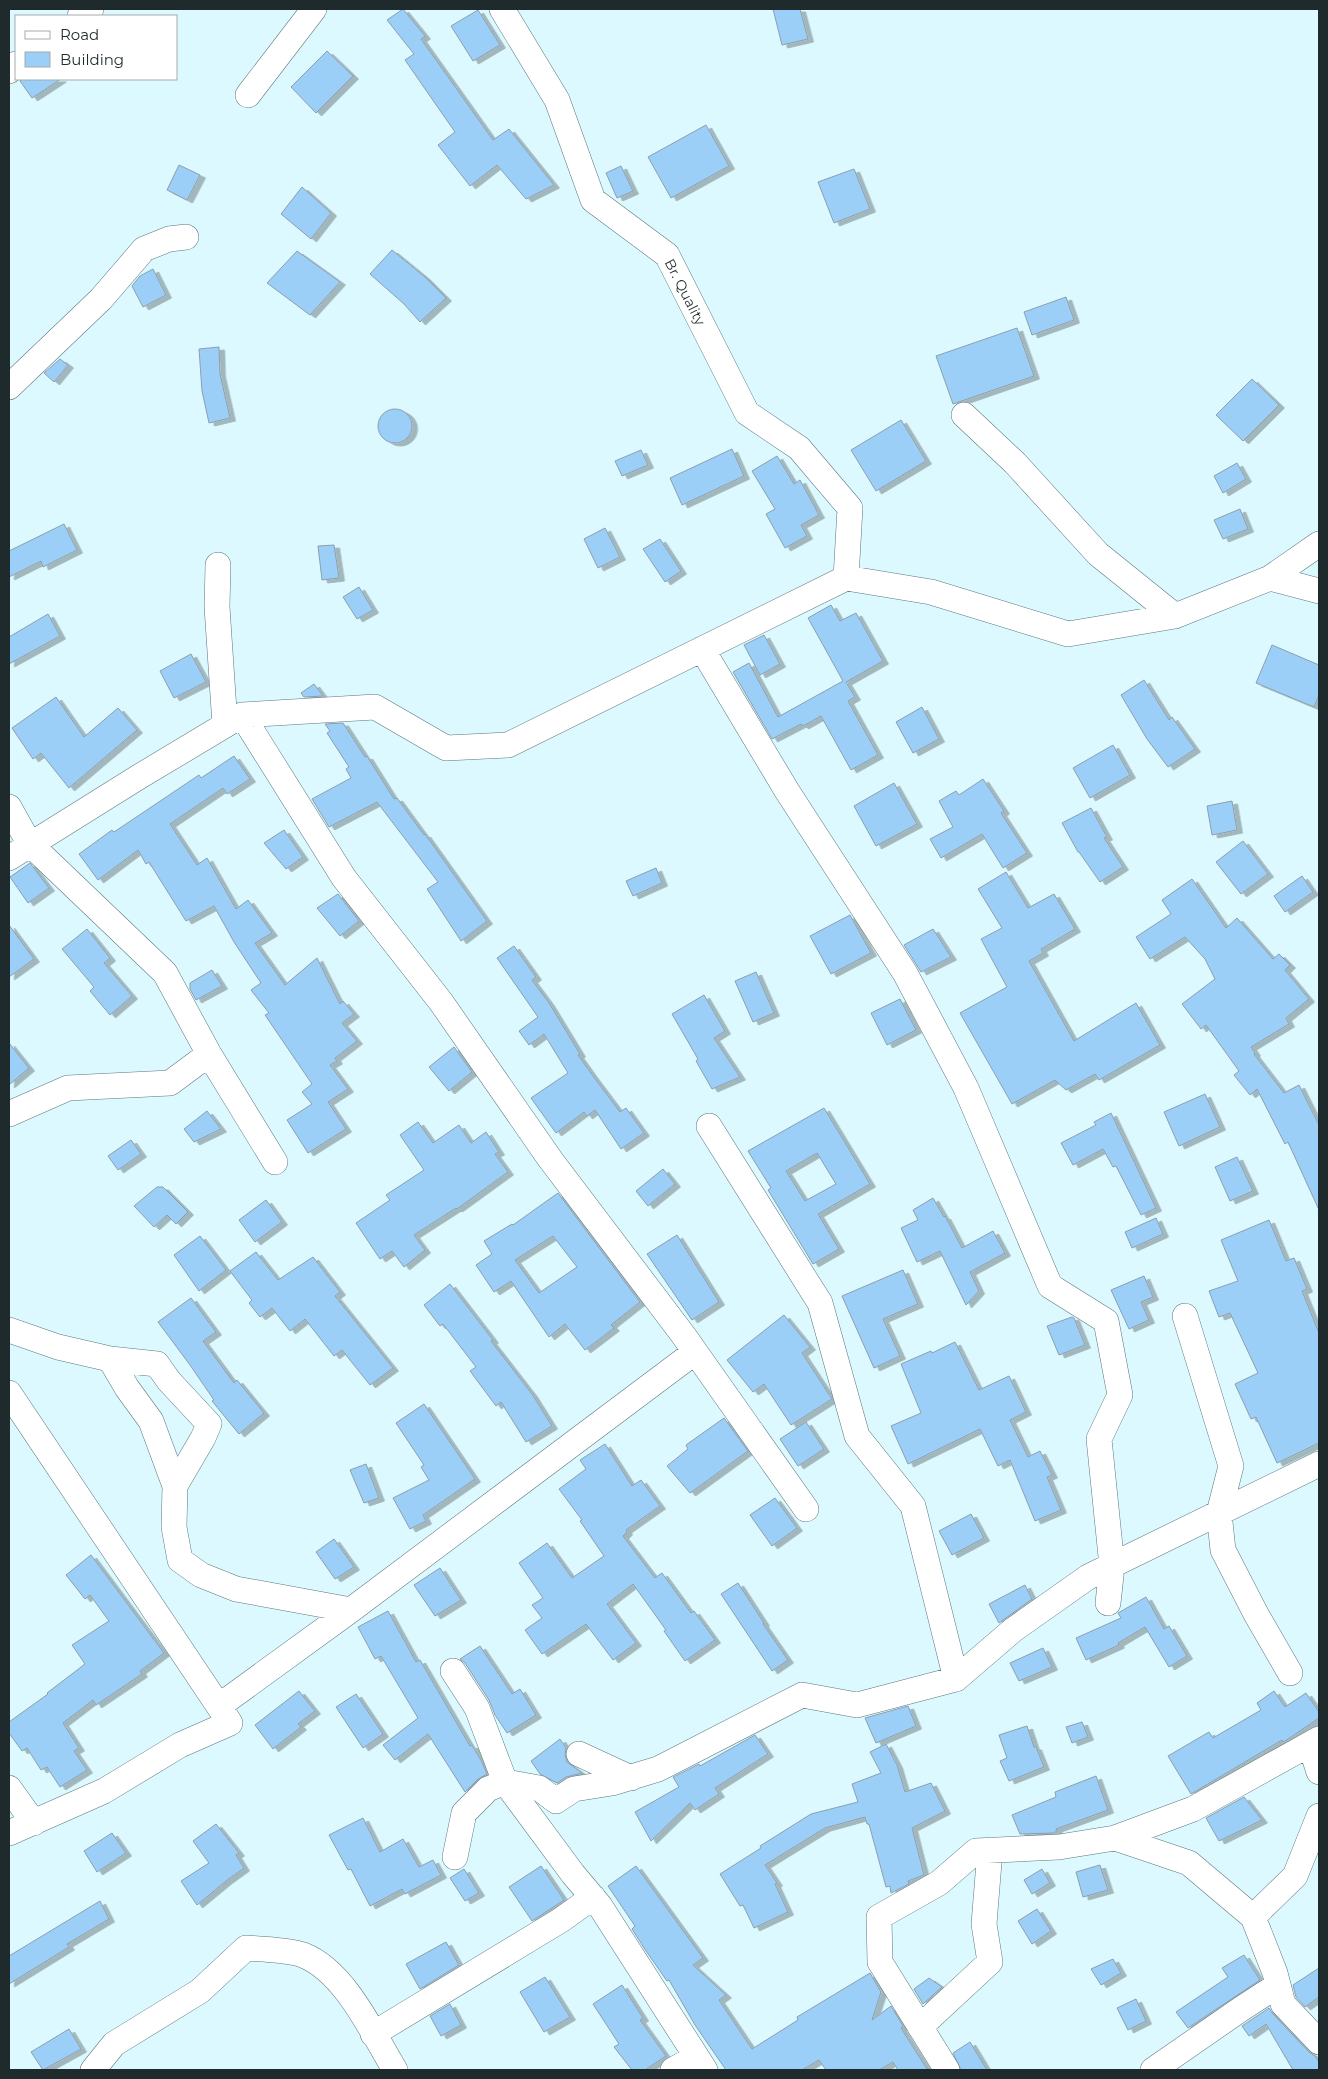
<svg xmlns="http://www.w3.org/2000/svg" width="1328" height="2079" font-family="Montserrat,sans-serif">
	<defs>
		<filter id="shadow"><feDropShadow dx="5.5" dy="3" stdDeviation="0" flood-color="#0004"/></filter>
	</defs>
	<rect width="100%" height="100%" fill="#dcf9ff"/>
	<path fill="#9ccff7" stroke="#8c9eae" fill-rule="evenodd" filter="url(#shadow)" d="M 403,9 L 425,36 L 421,39 L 493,140 L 509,129 L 554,185 L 526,199 L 497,165 L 470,186 L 438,145 L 455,132 L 405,60 L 414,54 L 387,20 Z
		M 773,9 L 800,9 L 808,39 L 782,45 Z
		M 478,10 L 500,45 L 473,61 L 451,26 Z
		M 327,51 L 353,76 L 316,113 L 291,87 Z
		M 22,79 L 61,79 L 32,98 L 20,81 Z
		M 706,125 L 729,166 L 671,198 L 648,157 Z
		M 179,165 L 200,175 L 187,200 L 167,190 Z
		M 621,166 L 633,191 L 617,198 L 606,173 Z
		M 854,169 L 870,209 L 834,223 L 818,182 Z
		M 302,187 L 331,213 L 311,239 L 281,214 Z
		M 392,250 L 425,277 L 446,298 L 420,322 L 404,304 L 370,274 Z
		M 297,251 L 340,282 L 310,315 L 267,283 Z
		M 153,269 L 166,295 L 143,307 L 132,286 L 140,276 Z
		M 1066,297 L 1074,320 L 1032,335 L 1024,312 Z
		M 1017,328 L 1034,376 L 953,404 L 936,356 Z
		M 219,347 L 220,374 L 230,418 L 209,423 L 202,391 L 199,349 Z
		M 60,359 L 68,365 L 54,382 L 44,373 Z
		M 1252,379 L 1279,405 L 1243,441 L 1216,415 Z
		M378 426a17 17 0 1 1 34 0a17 17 0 1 1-34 0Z
		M 901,420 L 926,461 L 876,491 L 851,450 Z
		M 732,449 L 744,476 L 682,505 L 670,478 Z
		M 641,450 L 648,465 L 622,476 L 615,461 Z
		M 777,456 L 794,484 L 800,480 L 819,515 L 801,525 L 807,536 L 785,548 L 766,514 L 775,509 L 752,471 Z
		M 1237,463 L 1246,479 L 1223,493 L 1214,476 Z
		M 1240,509 L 1248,529 L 1223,539 L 1214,520 Z
		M 64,524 L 77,550 L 43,567 L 41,561 L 9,577 L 9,551 Z
		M 605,528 L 620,557 L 598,568 L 584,539 Z
		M 660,539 L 681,571 L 665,582 L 643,549 Z
		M 334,545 L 339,578 L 322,580 L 318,546 Z
		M 359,587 L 373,610 L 357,619 L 343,597 Z
		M 831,605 L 840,621 L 856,613 L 883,661 L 846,682 L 855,697 L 848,701 L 878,755 L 851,770 L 821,716 L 803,726 L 801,724 L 772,739 L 733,672 L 749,663 L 778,717 L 843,681 L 808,618 Z
		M 48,614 L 60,636 L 9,664 L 9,637 Z
		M 764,635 L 780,664 L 760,675 L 744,645 Z
		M 1272,645 L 1319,665 L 1319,695 L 1314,707 L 1256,683 Z
		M 191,654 L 206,682 L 174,698 L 160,671 Z
		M 1144,680 L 1169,720 L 1172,717 L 1195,749 L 1168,767 L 1147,739 L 1121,695 Z
		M 314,684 L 323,696 L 304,697 L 301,693 Z
		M 56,697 L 84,737 L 118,708 L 137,730 L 69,788 L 41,753 L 33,759 L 12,728 Z
		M 922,707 L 939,739 L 913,753 L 896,722 Z
		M 343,723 L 365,757 L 367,756 L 394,799 L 397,798 L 424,835 L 425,834 L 487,921 L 461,941 L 427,889 L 438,882 L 377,802 L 329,827 L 312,799 L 351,778 L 346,769 L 349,767 L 327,733 L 330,731 L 325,724 Z
		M 1113,745 L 1130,775 L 1090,798 L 1073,768 Z
		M 234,756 L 250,779 L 227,794 L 223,788 L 170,824 L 197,865 L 207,858 L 236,909 L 248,900 L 272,933 L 255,943 L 285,985 L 317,958 L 340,1004 L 343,1001 L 354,1014 L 342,1023 L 357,1041 L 335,1058 L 337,1061 L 330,1065 L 348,1089 L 328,1102 L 346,1129 L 308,1153 L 287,1120 L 312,1104 L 302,1092 L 312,1084 L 265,1015 L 269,1013 L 251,990 L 261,983 L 234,942 L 214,906 L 186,921 L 154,870 L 149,862 L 146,864 L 138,850 L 98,880 L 79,854 L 112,830 L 114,832 L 199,775 L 201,778 Z
		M 983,779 L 1004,811 L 1001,813 L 1027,853 L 1003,868 L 982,834 L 941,858 L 930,839 L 953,827 L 939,801 L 956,791 L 959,795 Z
		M 894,783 L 917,824 L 876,846 L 854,806 Z
		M 1232,801 L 1237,830 L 1212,835 L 1207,806 Z
		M 1091,808 L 1107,837 L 1104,838 L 1123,867 L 1100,882 L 1079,852 L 1078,852 L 1062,823 Z
		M 284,830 L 303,857 L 286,869 L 264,843 Z
		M 1243,841 L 1268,874 L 1241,894 L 1216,862 Z
		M 30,863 L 49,888 L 28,903 L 10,877 Z
		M 656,868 L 662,883 L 633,896 L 626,881 Z
		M 1006,872 L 1028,908 L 1054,894 L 1075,929 L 1041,949 L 1043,953 L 1029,961 L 1074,1041 L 1136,1003 L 1160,1045 L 1099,1080 L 1095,1074 L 1066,1090 L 1055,1080 L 1012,1104 L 960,1013 L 1007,987 L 981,939 L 1002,928 L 978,889 Z
		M 1302,876 L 1313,892 L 1285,912 L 1274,896 Z
		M 1192,879 L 1226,928 L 1237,918 L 1273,959 L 1279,954 L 1290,965 L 1285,970 L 1309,999 L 1286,1018 L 1289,1024 L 1251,1047 L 1255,1053 L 1254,1054 L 1284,1093 L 1299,1085 L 1319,1125 L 1319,1210 L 1288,1142 L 1285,1144 L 1257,1089 L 1250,1095 L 1234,1075 L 1239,1071 L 1206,1025 L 1201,1029 L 1182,1004 L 1215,979 L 1205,959 L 1185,937 L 1150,959 L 1136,937 L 1171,914 L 1162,900 Z
		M 338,894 L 359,921 L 340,936 L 317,908 Z
		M 850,915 L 871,953 L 831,974 L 810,936 Z
		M 9,925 L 34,959 L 9,977 Z
		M 87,929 L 110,958 L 104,963 L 132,996 L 110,1015 L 90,991 L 94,987 L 62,949 Z
		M 933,929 L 951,957 L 921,972 L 904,945 Z
		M 514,946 L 536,977 L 532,980 L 549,1003 L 580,1054 L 578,1055 L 593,1076 L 620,1112 L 626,1108 L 644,1133 L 621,1149 L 595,1110 L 587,1116 L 584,1112 L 556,1133 L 531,1098 L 568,1073 L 544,1034 L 529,1045 L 519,1031 L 538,1017 L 497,958 Z
		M 212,970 L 222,986 L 196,1000 L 190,989 L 190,983 Z
		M 756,972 L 774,1013 L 753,1022 L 735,981 Z
		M 704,995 L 725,1031 L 714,1038 L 740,1077 L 712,1089 L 696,1061 L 698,1059 L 672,1014 Z
		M 900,999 L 916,1030 L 887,1045 L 871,1013 Z
		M 9,1043 L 29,1068 L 9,1085 Z
		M 454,1047 L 472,1072 L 449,1091 L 429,1067 Z
		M 1205,1094 L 1220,1127 L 1179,1146 L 1164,1112 Z
		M 824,1108 L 870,1184 L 818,1214 L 839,1249 L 813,1264 L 768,1190 L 771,1188 L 748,1151 ZM 817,1153 L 836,1184 L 805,1201 L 786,1171 Z
		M 207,1111 L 221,1129 L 194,1142 L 184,1129 Z
		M 1111,1113 L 1156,1208 L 1141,1215 L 1116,1166 L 1113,1167 L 1103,1149 L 1073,1165 L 1061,1143 L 1096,1125 L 1094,1122 Z
		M 418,1122 L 433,1143 L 459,1125 L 471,1143 L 486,1132 L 499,1152 L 495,1154 L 508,1172 L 457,1209 L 456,1208 L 414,1235 L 425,1250 L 404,1267 L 392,1251 L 380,1259 L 356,1223 L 390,1200 L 386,1195 L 424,1170 L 400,1135 Z
		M 131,1140 L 141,1154 L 118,1170 L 108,1156 Z
		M 1237,1157 L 1253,1191 L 1230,1201 L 1215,1167 Z
		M 663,1169 L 675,1184 L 648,1206 L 636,1191 Z
		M 157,1187 L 163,1187 L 188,1212 L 176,1224 L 167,1215 L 154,1227 L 134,1206 Z
		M 558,1193 L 640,1302 L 611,1325 L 614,1328 L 585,1350 L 565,1324 L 549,1337 L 511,1281 L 494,1292 L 476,1265 L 492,1254 L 484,1241 L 512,1224 L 513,1225 ZM 553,1236 L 577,1267 L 539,1293 L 515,1260 Z
		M 933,1198 L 944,1217 L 945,1216 L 962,1248 L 993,1231 L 1005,1253 L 970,1272 L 979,1291 L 966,1305 L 940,1251 L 917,1262 L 901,1228 L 918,1220 L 913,1210 Z
		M 266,1200 L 282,1222 L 255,1242 L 239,1220 Z
		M 1156,1218 L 1163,1234 L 1132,1248 L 1125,1232 Z
		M 1269,1220 L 1286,1261 L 1294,1258 L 1307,1289 L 1302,1291 L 1319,1333 L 1319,1443 L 1277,1463 L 1256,1417 L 1251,1419 L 1235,1384 L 1258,1373 L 1230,1313 L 1219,1317 L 1209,1291 L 1238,1281 L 1221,1240 Z
		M 677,1235 L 719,1302 L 692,1320 L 647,1254 Z
		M 200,1236 L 226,1270 L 199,1291 L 174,1255 Z
		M 256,1252 L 278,1280 L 313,1257 L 340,1292 L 335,1296 L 393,1368 L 370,1385 L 342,1350 L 334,1356 L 305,1319 L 290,1331 L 272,1308 L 260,1317 L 249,1303 L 252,1300 L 230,1271 Z
		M 903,1270 L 918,1304 L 883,1319 L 900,1356 L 874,1368 L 842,1296 Z
		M 1144,1276 L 1153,1297 L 1141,1302 L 1149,1320 L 1129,1329 L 1111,1290 Z
		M 450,1284 L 493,1340 L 491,1341 L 532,1394 L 552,1426 L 526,1442 L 501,1402 L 496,1406 L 470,1371 L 476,1367 L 443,1324 L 440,1326 L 424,1305 Z
		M 191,1298 L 216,1332 L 203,1341 L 234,1383 L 237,1380 L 264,1413 L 239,1434 L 212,1401 L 214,1400 L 190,1365 L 158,1322 Z
		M 784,1315 L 810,1347 L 802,1353 L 832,1399 L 791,1425 L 764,1384 L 753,1392 L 727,1360 Z
		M 1072,1317 L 1074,1318 L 1085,1345 L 1059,1355 L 1047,1326 Z
		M 955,1342 L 979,1390 L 1009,1376 L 1026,1412 L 1010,1420 L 1028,1457 L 1040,1451 L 1052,1475 L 1047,1477 L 1061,1510 L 1035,1521 L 1010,1460 L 998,1466 L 980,1429 L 908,1464 L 891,1426 L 921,1413 L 901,1364 L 931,1351 L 932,1353 Z
		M 424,1404 L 475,1479 L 423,1515 L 426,1521 L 410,1529 L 393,1498 L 429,1480 L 421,1467 L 424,1465 L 396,1423 Z
		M 724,1418 L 748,1451 L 690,1493 L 667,1466 L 688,1449 L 686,1445 Z
		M 806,1422 L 824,1449 L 798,1466 L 780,1439 Z
		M 605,1444 L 632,1486 L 641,1480 L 660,1506 L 626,1530 L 627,1532 L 623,1536 L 655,1578 L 662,1573 L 691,1613 L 694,1611 L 715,1640 L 685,1661 L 664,1631 L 666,1630 L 633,1584 L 607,1604 L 636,1643 L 613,1660 L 586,1624 L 542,1654 L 525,1630 L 542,1618 L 532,1605 L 543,1598 L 519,1563 L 547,1543 L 572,1578 L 604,1556 L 580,1521 L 582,1520 L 559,1489 L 586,1469 L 580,1460 Z
		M 366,1464 L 379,1498 L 364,1503 L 350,1470 Z
		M 775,1498 L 797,1528 L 772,1546 L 750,1515 Z
		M 971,1514 L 984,1538 L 952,1555 L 939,1531 Z
		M 334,1539 L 354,1567 L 335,1579 L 316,1552 Z
		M 91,1555 L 164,1653 L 140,1671 L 142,1674 L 96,1705 L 93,1700 L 63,1723 L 79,1748 L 74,1751 L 87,1770 L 60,1787 L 47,1767 L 41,1770 L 27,1748 L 22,1751 L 9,1733 L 9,1722 L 48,1694 L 47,1693 L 85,1664 L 72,1645 L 109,1621 L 90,1595 L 85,1599 L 66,1575 Z
		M 440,1568 L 461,1600 L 435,1616 L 414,1585 Z
		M 738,1583 L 764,1623 L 763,1624 L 788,1660 L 772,1671 L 721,1594 Z
		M 1025,1585 L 1032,1599 L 999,1623 L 989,1604 Z
		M 1146,1597 L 1164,1629 L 1169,1626 L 1187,1656 L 1169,1667 L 1145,1627 L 1118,1643 L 1119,1645 L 1086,1660 L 1076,1638 L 1121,1618 L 1118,1613 Z
		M 388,1611 L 416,1662 L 420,1660 L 470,1746 L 472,1745 L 482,1762 L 487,1774 L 478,1779 L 465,1792 L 428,1734 L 395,1760 L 383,1745 L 418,1718 L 381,1656 L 375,1659 L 358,1627 Z
		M 480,1646 L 512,1694 L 520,1689 L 536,1715 L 507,1733 L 495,1715 L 489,1700 L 465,1663 L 460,1659 Z
		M 1043,1648 L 1052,1667 L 1019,1681 L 1010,1663 Z
		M 299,1691 L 315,1711 L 298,1724 L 301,1727 L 273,1749 L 255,1725 Z
		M 1274,1691 L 1285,1707 L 1306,1693 L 1319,1712 L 1319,1718 L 1285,1741 L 1283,1742 L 1282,1740 L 1191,1794 L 1168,1756 L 1209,1732 L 1213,1738 L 1261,1710 L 1257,1703 Z
		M 356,1694 L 383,1734 L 363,1748 L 336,1707 Z
		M 908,1706 L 916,1726 L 876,1743 L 865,1718 Z
		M 1082,1722 L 1088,1737 L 1072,1743 L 1066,1727 Z
		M 1027,1726 L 1034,1747 L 1036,1747 L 1044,1767 L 1009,1781 L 1000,1761 L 1007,1758 L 999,1735 Z
		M 755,1735 L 768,1754 L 715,1788 L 719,1794 L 695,1810 L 690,1803 L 651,1841 L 635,1812 L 679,1787 L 673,1777 L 699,1764 L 700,1766 Z
		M 560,1739 L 566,1748 L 565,1755 L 567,1762 L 582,1773 L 566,1777 L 557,1783 L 540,1774 L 531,1761 Z
		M 886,1744 L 897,1765 L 905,1792 L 931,1783 L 945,1811 L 912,1828 L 924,1875 L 908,1881 L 909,1884 L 891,1893 L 890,1886 L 886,1887 L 869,1824 L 867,1824 L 865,1817 L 825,1828 L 765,1865 L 777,1883 L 775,1884 L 788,1912 L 754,1928 L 743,1905 L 740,1906 L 720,1874 L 761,1848 L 760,1846 L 811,1814 L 858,1802 L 852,1784 L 881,1773 L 870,1752 Z
		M 1096,1776 L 1108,1810 L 1056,1829 L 1057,1831 L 1053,1833 L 1020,1834 L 1012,1815 L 1056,1797 L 1055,1792 Z
		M 1244,1797 L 1262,1820 L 1219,1841 L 1206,1818 Z
		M 363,1818 L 380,1852 L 403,1839 L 419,1867 L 433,1860 L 441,1875 L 405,1894 L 402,1889 L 370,1906 L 351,1869 L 348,1870 L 329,1835 Z
		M 216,1824 L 239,1853 L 236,1855 L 244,1868 L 226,1881 L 197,1905 L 181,1881 L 209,1863 L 193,1841 Z
		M 112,1833 L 126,1853 L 97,1872 L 84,1851 Z
		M 1100,1865 L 1108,1890 L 1083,1897 L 1076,1872 Z
		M 541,1866 L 564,1900 L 532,1921 L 509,1887 Z
		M 636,1866 L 703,1958 L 693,1965 L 726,1995 L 719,2000 L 752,2049 L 798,2020 L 797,2017 L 870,1973 L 881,1992 L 872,2020 L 891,2006 L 903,2026 L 901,2028 L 927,2069 L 929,2068 L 930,2070 L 898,2070 L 893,2062 L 879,2070 L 826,2070 L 819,2060 L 802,2070 L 726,2070 L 695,2025 L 669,1980 L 667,1981 L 646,1951 L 632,1929 L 635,1926 L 608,1886 Z
		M 464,1869 L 479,1893 L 465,1901 L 450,1878 Z
		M 1042,1869 L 1050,1883 L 1032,1894 L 1024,1880 Z
		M 100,1901 L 109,1919 L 67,1944 L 69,1947 L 9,1984 L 9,1956 Z
		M 1037,1909 L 1051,1931 L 1032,1944 L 1018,1921 Z
		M 446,1942 L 459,1965 L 420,1989 L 406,1964 Z
		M 1244,1955 L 1260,1980 L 1188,2028 L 1176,2012 L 1228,1977 L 1222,1968 Z
		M 1113,1959 L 1121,1973 L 1101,1985 L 1091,1969 Z
		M 1319,1968 L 1319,1997 L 1305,2007 L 1296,1997 L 1293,1985 Z
		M 545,1977 L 570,2017 L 544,2032 L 520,1992 Z
		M 929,1978 L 942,1987 L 923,2004 L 914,1989 Z
		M 622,1985 L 643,2018 L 640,2020 L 666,2056 L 645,2070 L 632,2070 L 614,2047 L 619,2044 L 593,2004 Z
		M 1136,1999 L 1146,2021 L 1128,2030 L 1117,2008 Z
		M 450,2004 L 461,2025 L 441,2036 L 430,2016 Z
		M 1269,2008 L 1273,2014 L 1309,2052 L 1315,2056 L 1319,2062 L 1319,2070 L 1293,2070 L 1266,2024 L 1249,2036 L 1242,2026 Z
		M 69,2029 L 81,2049 L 43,2070 L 31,2052 Z
		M 970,2042 L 987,2070 L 961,2070 L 953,2053 Z"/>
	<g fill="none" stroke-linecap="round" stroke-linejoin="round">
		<defs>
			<path id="street" d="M 502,9 L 557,100 L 593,200 L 667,255 L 747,413 L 799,448 L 850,508 L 846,578
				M 80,16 L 91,9
				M 9,71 L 16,64
				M 248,95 L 314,9
				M 9,387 L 101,299 L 144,249 L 169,239 L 186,237
				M 964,415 L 1015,463 L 1098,554 L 1175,616
				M 218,565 L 217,607 L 225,725
				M 1270,578 L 1319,591
				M 702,649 L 787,791 L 905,973 L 966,1088 L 1050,1286 L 1106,1321 L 1120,1395 L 1099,1439 L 1112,1566 L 1108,1603
				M 242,715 L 344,878 L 441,1002 L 550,1159 L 684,1336 L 806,1509
				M 9,807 L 29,843 L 165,973 L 209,1054 L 275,1162
				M 9,858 L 137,778 L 242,715 L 375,707 L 446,748 L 508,745 L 846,578 L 931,592 L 1068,634 L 1175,616 L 1270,578 L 1319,544
				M 9,1114 L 68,1088 L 170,1083 L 209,1054
				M 709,1126 L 820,1303 L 857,1436 L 913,1506 L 956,1679
				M 1185,1316 L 1231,1466 L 1219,1513 L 1223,1550 L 1256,1614 L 1290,1673
				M 9,1330 L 58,1347 L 110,1359 L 127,1388 L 151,1421 L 175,1486 L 174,1527 L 180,1560 L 201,1575 L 236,1589 L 351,1610
				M 110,1359 L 157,1364 L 169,1381 L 209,1424 L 203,1438 L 175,1486
				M 9,1393 L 230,1723 L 180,1745 L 104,1791 L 9,1833
				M 453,1671 L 477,1708 L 505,1782 L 573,1874 L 600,1906 L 705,2070
				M 219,1706 L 351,1610 L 695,1352
				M 1310,1744 L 1319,1772
				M 579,1754 L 631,1778
				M 9,1788 L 34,1823
				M 1115,1838 L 1193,1809 L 1319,1739
				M 455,1857 L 464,1813 L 488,1789 L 505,1782 L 539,1788 L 556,1801 L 574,1789 L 612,1783 L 658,1769 L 802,1695 L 857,1705 L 956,1679 L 1013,1630 L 1088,1577 L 1319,1464
				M 1253,1917 L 1295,1876 L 1319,1816
				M 920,2027 L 990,1962 L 984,1924 L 990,1850
				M 373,2034 L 561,1920 L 593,1897
				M 93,2070 L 114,2044 L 200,1991 L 246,1948 C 261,1949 290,1950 303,1955 C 345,1971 373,2034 395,2070
				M 673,2070 L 696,2057
				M 947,2070 L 880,1962 L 879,1917 L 939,1883 L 976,1851 L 1059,1847 L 1115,1838 L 1189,1863 L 1253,1917 L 1275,1973 L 1283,2004 L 1319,2042
				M 1153,2070 L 1241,2009 L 1278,1985"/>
		</defs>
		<use href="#street" stroke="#5d777c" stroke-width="26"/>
		<use href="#street" stroke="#fff" stroke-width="25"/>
	</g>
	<g text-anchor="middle" stroke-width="5" stroke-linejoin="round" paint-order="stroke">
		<g font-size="14" fill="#1f2a2c" stroke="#fff">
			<text transform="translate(685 292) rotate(63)" y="5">Br. Quality</text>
		</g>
	</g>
	<rect width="1328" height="2079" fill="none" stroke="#1f2a2c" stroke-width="20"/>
	<rect x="15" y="15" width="162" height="65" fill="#ffffff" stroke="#a5aaab"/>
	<rect x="25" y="31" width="25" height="8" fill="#ffffff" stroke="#a5aaab"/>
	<text x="60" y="40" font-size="15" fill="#1f2a2c">Road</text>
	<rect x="25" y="52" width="25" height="15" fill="#9ccff7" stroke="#a5aaab"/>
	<text x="60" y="65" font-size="15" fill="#1f2a2c">Building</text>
</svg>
